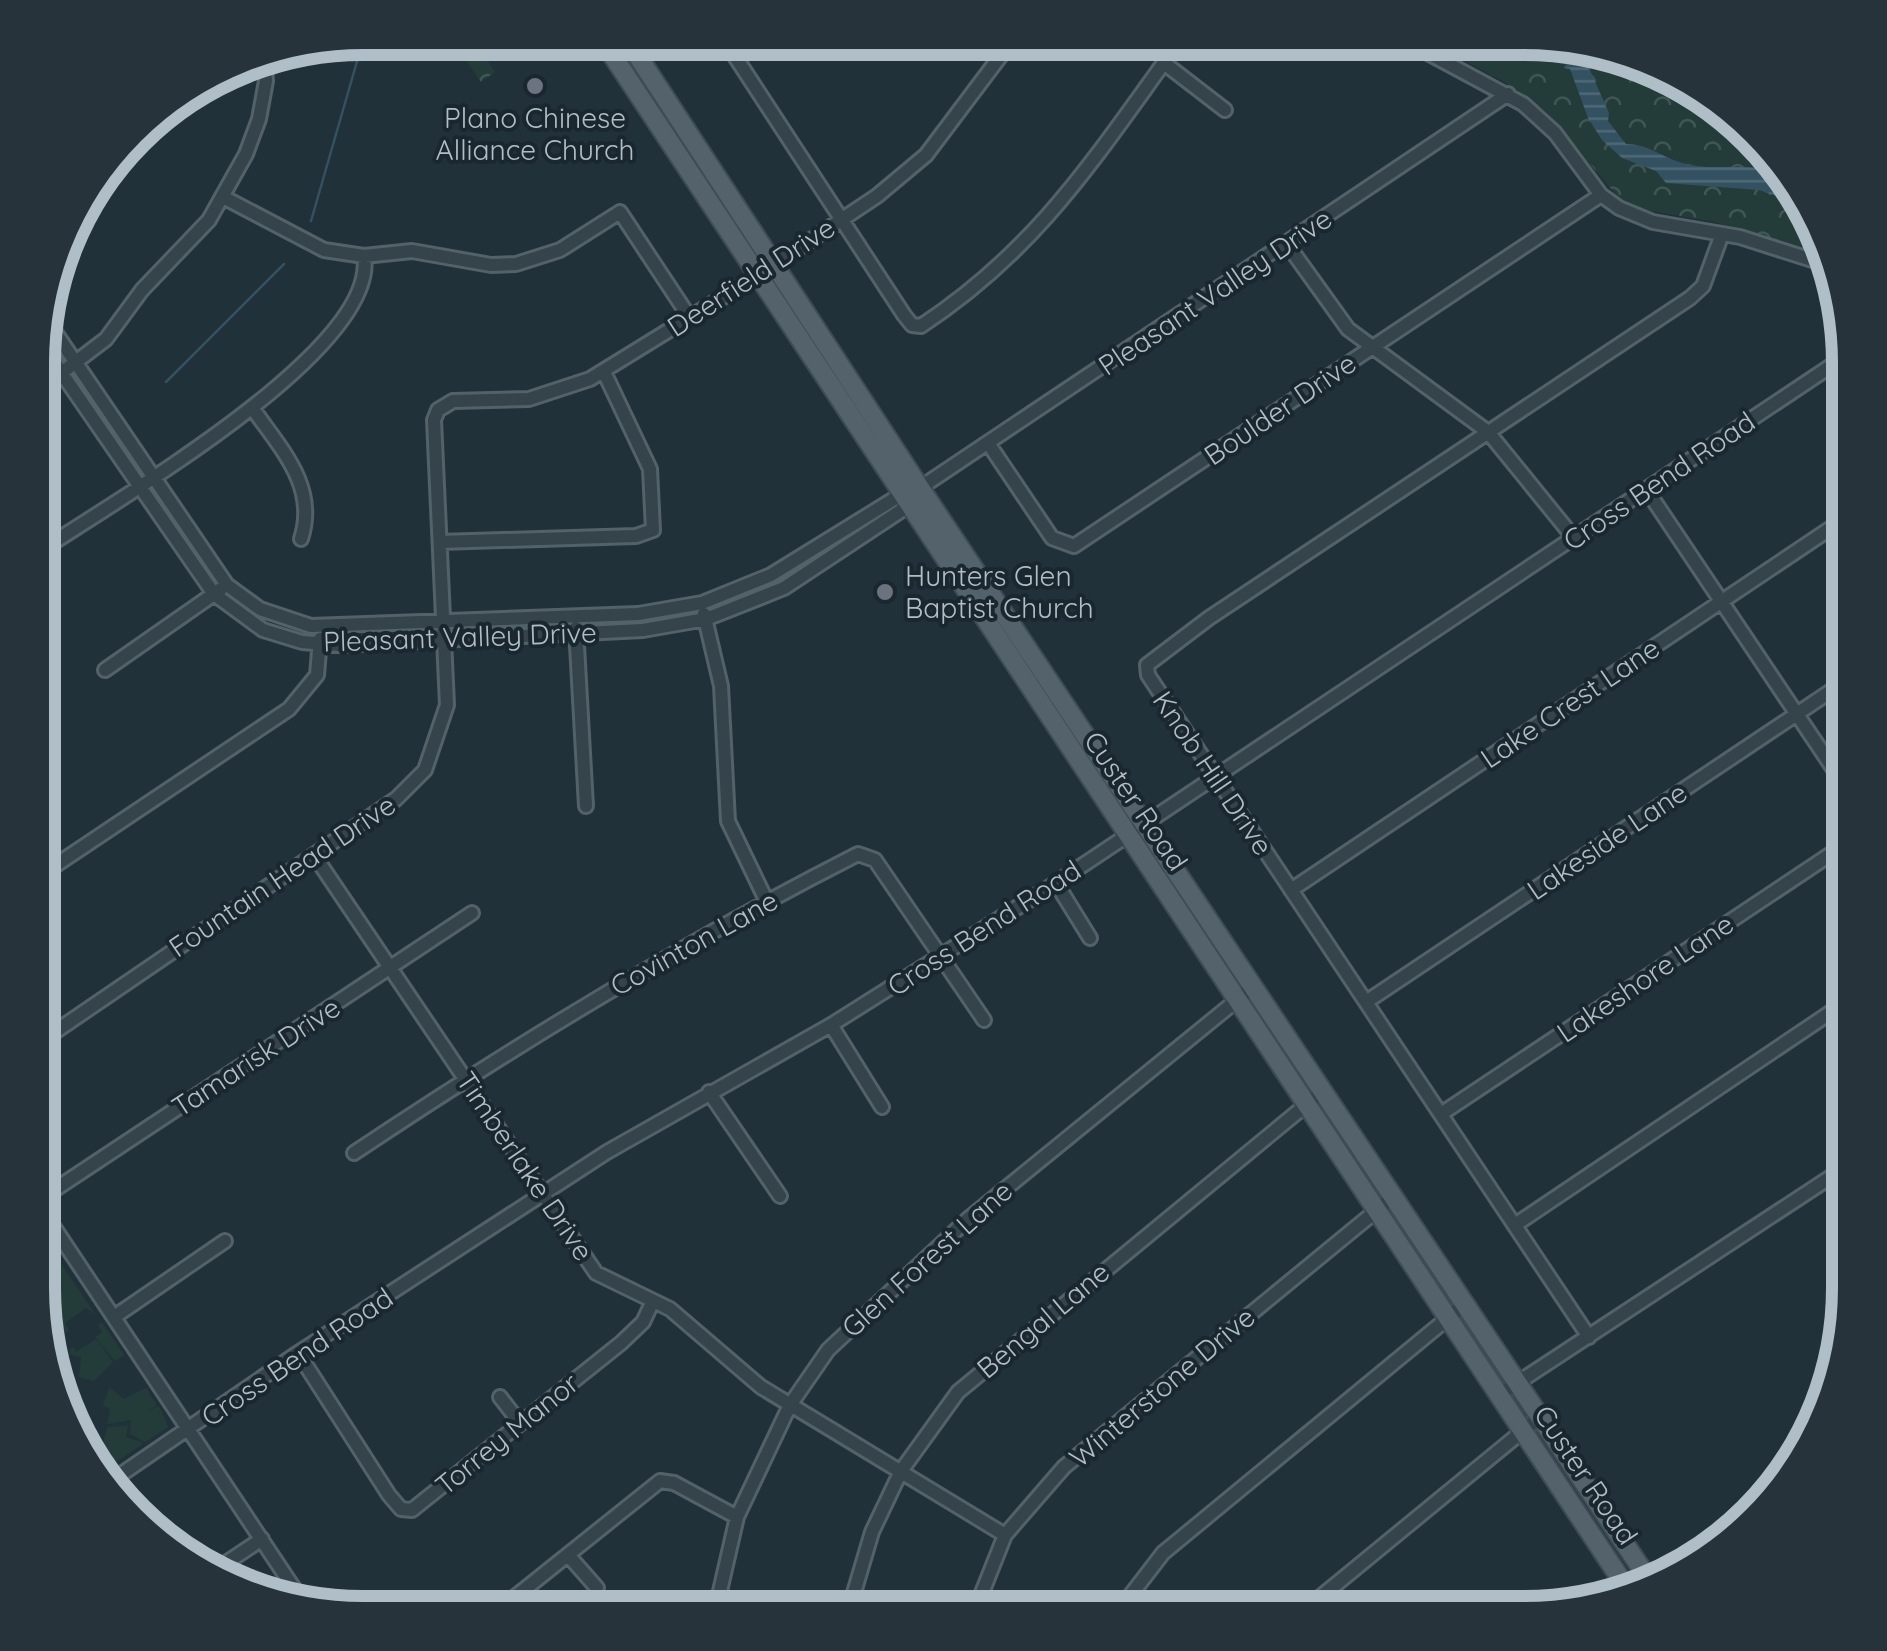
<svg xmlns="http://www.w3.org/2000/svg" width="1887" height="1651" font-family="Quicksand,sans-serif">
	<defs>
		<pattern id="forest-crowns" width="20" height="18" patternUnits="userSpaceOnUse" patternTransform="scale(2.5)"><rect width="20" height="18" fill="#233c39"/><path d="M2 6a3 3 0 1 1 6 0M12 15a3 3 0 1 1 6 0" fill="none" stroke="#405654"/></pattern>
		<pattern id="water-rules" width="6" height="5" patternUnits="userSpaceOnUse" patternTransform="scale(2.5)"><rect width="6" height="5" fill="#345162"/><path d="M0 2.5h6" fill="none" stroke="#4f6877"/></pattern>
	</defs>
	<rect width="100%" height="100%" fill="#21313a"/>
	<path fill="#233c39" d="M 57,1258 L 95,1314 L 86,1308 L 65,1323 L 69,1330 L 55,1340 L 58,1323 L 40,1316 L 38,1271 Z
		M 102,1322 L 124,1355 L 115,1361 L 95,1337 L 102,1332 L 98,1325 Z
		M 96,1339 L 113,1362 L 94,1381 L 79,1377 L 81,1357 L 69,1354 L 72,1346 L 76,1352 Z
		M 109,1387 L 124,1399 L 146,1388 L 157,1405 L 146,1412 L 159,1406 L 168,1427 L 145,1442 L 130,1434 L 131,1420 L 107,1424 L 110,1408 L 103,1406 Z
		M 128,1426 L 126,1437 L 144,1443 L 100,1473 L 93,1462 L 95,1442 L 103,1443 L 107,1427 Z"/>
	<path fill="url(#forest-crowns)" d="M 1421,38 L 1546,38 L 1668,71 L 1768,148 L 1824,238 L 1829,257 L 1715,222 L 1641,209 L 1619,198 L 1546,112 L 1501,80 Z
		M 481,50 L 495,72 L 481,82 L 466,60 Z
		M 39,1231 L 57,1258 L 38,1271 Z
		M45 1297a12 12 0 1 1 24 0a12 12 0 1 1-24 0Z"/>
	<path fill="url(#water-rules)" d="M 1557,41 L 1581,50 L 1609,113 L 1608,121 L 1626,144 C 1647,144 1661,156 1679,162 C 1713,173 1747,161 1783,172 L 1804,205 L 1759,190 L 1666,183 L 1656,171 L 1622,158 L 1602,140 L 1588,118 L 1570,69 L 1564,68 L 1567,62 Z"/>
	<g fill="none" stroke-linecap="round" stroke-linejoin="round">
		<path stroke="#345162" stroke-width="2.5" d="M 311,221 L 360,51 L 358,38
			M 166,382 L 284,264"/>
		<defs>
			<path id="minor" d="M 723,38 L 904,315 L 912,325 L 921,326 C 1042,246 1098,152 1182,38
				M 1400,38 L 1523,104 L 1555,133 L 1601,195 L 1619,208 L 1653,222 L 1740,237 L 1831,266
				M 1164,63 L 1225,110
				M 223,197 L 324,250 L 364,256 L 412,251 L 491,265 L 516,264 L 560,250 L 620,212 L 690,318
				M 1287,244 L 1348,329 L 1488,432 L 1574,538
				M 44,316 L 227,585 L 260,609 L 311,626 L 638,614 L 702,603 L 771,575 L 907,491
				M 43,346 L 214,594 L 263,630 L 302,642 L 339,645 L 643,630 L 706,619 L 784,588 L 908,506 L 920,488 L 1508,94
				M 43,387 L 106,339 L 142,290 L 209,220 L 246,154 L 259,119 L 266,81 L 264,54
				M 253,409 C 281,449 318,487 301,539
				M 988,443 L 1052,538 L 1074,546 L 1601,195
				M 1646,489 L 1849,792
				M 440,542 L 636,536 L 653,530 L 650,469 L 604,372
				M 42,550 C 112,502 380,350 364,256
				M 704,614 L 721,686 L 728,821 L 766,900
				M 576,628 L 586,806
				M 105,670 L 221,589
				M 314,855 L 596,1273 L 670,1309 L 761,1387 L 1005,1535
				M 41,875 L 289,709 L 317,675 L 320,639
				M 1056,883 L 1090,938
				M 1291,890 L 1849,516
				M 1366,1002 L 1849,679
				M 831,1025 L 882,1107
				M 40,1042 L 396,799 L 425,770 L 447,705 L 434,420 L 438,410 L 453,401 L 529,399 L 590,379 L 757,276 L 877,196 L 926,155 L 1014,38
				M 709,1092 L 780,1196
				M 1441,1114 L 1849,842
				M 354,1153 C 517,1044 683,943 858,854 L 875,860 L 984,1020
				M 39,1200 L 472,913
				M 39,1205 L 301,1599
				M 1515,1225 L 1849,1000
				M 114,1317 L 225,1241
				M 1589,1337 L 1148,675 L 1147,665 L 1209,618 L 1690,298 L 1703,286 L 1722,234
				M 298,1353 L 389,1495 L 401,1509 L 412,1510 L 621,1343 L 643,1322 L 653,1301
				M 1499,1395 L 1849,1165
				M 500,1397 L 520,1423
				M 107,1484 L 298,1353 L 607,1152 L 831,1025 L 1056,883 L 1849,354
				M 568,1555 L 597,1588
				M 211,1573 L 262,1539
				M 495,1613 L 660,1481 L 674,1483 L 737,1517
				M 715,1613 L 737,1517 L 790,1405 L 828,1350 L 967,1220 L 1253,987
				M 848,1613 L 872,1532 L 901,1471 L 958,1392 L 1323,1091
				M 974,1613 L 1005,1535 L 1064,1467 L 1393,1197
				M 1117,1613 L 1163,1553 L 1465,1304
				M 1301,1613 L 1541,1416"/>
			<path id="major" d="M 601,38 L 1630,1593
				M 626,38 L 920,488 L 1653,1586"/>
		</defs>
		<use href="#minor" stroke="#536168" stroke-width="18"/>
		<use href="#major" stroke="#3e4c54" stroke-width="22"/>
		<use href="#minor" stroke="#35434b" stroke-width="12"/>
		<use href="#major" stroke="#53626b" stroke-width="18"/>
	</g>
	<g fill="#6b7280" stroke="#1a272f" stroke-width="4">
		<circle cx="535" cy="86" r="10"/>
		<circle cx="885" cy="592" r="10"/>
	</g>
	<g text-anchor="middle" stroke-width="8" stroke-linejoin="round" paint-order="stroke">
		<g font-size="28" fill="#b0bec7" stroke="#1a272f">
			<text x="535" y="128">Plano Chinese<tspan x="535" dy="32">Alliance Church</tspan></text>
			<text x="905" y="586" text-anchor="start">Hunters Glen<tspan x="905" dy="32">Baptist Church</tspan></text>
		</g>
		<g font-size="28" fill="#b0bec7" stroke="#1a272f">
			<text transform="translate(751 277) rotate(-33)" y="10">Deerfield Drive</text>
			<text transform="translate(1215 292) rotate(-34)" y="10">Pleasant Valley Drive</text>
			<text transform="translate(1280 409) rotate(-34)" y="10">Boulder Drive</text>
			<text transform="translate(1659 481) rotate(-34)" y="10">Cross Bend Road</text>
			<text transform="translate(460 637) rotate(-2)" y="10">Pleasant Valley Drive</text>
			<text transform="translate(1570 703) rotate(-34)" y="10">Lake Crest Lane</text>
			<text transform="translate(1213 773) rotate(56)" y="10">Knob Hill Drive</text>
			<text transform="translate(1136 801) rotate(56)" y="10">Custer Road</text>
			<text transform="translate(1607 841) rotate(-34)" y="10">Lakeside Lane</text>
			<text transform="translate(282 876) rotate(-34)" y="10">Fountain Head Drive</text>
			<text transform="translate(984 928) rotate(-33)" y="10">Cross Bend Road</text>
			<text transform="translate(694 943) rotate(-29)" y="10">Covinton Lane</text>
			<text transform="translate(1645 978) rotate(-34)" y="10">Lakeshore Lane</text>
			<text transform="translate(256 1057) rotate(-33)" y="10">Tamarisk Drive</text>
			<text transform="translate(525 1166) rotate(56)" y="10">Timberlake Drive</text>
			<text transform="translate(927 1259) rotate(-42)" y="10">Glen Forest Lane</text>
			<text transform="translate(1043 1320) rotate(-40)" y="10">Bengal Lane</text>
			<text transform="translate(297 1357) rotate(-34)" y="10">Cross Bend Road</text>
			<text transform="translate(1162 1387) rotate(-40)" y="10">Winterstone Drive</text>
			<text transform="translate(507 1434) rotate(-39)" y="10">Torrey Manor</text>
			<text transform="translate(1586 1475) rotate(56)" y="10">Custer Road</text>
		</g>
	</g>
	<path d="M0 0H1887V1651H0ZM363 55H1524A308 308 0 0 1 1832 363V1288A308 308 0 0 1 1524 1596H363A308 308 0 0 1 55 1288V363A308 308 0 0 1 363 55Z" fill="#26333b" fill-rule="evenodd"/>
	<path fill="none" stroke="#b0bec7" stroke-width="12" d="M363 55H1524A308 308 0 0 1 1832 363V1288A308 308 0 0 1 1524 1596H363A308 308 0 0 1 55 1288V363A308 308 0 0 1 363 55Z"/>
</svg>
